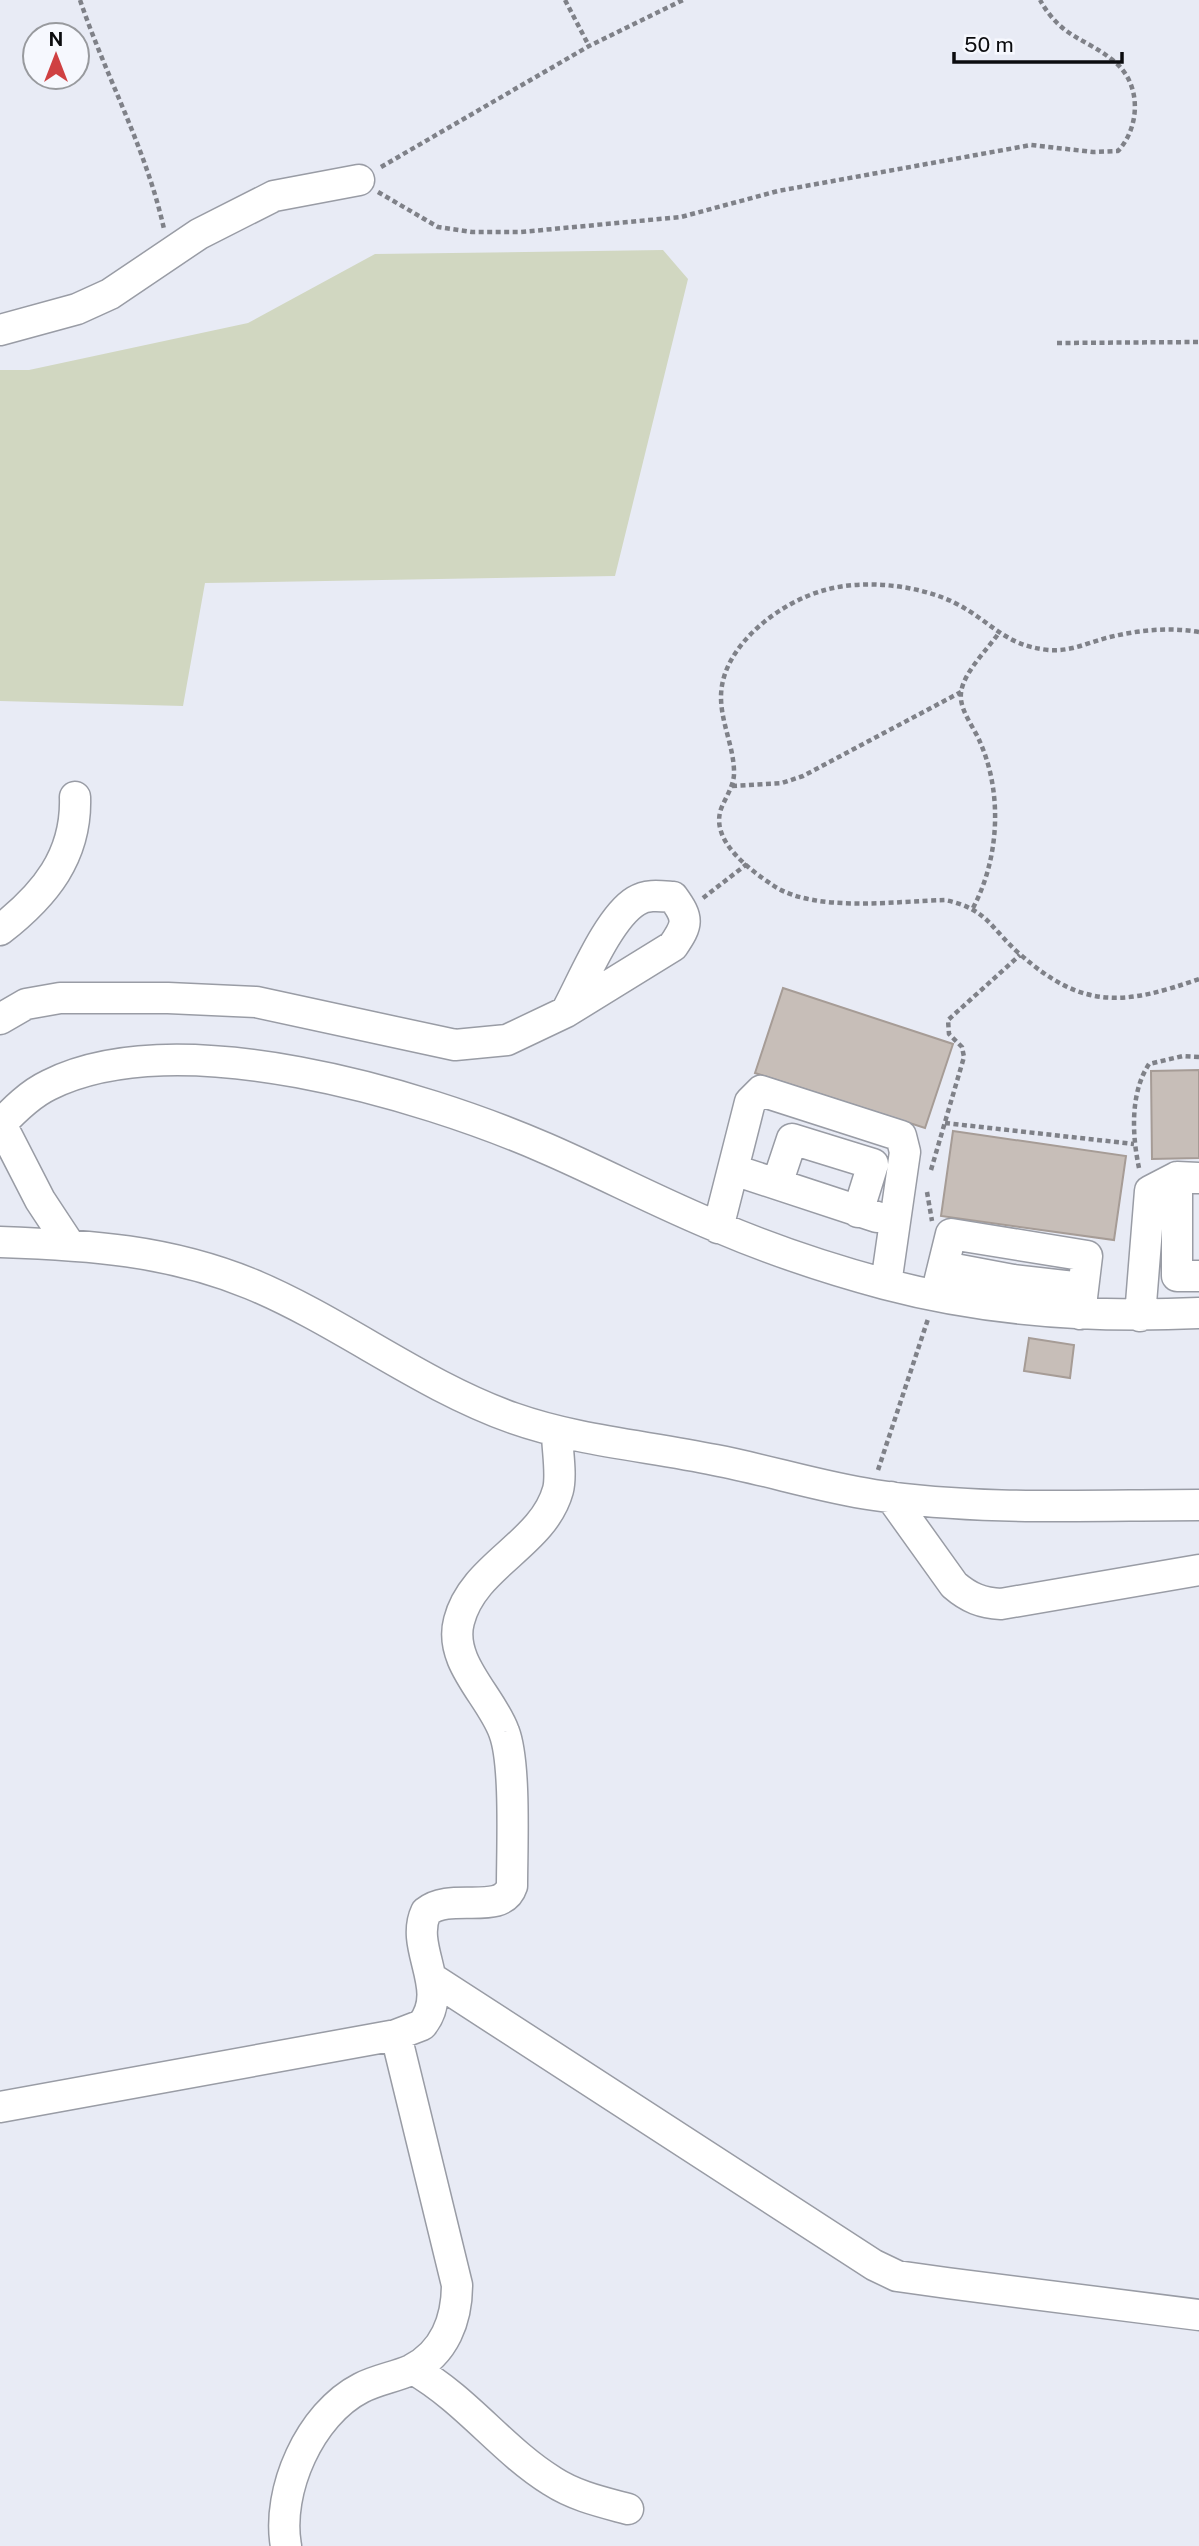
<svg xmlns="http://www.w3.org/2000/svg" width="1199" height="2546" font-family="'Public Sans',sans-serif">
	<rect width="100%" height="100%" fill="#e8ebf5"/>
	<path fill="#d1d7c1" d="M 663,250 L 688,279 L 615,576 L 205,583 L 183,706 L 0,701 L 0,370 L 29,370 L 248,323 L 375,254 Z"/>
	<path fill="#c7beb8" stroke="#a69c96" stroke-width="2" d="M 783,988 L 953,1044 L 925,1128 L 755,1073 Z
		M 1199,1070 L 1199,1158 L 1152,1159 L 1151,1071 Z
		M 953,1131 L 1126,1156 L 1114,1240 L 941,1216 Z
		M 1029,1338 L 1074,1345 L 1070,1378 L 1024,1371 Z"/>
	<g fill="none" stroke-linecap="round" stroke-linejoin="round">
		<defs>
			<path id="minor" d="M 0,330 L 77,309 L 110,294 L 199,234 L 274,196 L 359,180
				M 0,930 C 45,895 77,856 75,797
				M 0,1019 L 26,1004 L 60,998 L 168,998 L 256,1002 L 455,1045 L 507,1040 L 566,1012 L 673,946 C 688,924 689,919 673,897 C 660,896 647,894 636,901 C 608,918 582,983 566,1012
				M 0,1122 L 40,1200 L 69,1244
				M 0,1125 C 14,1110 30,1094 49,1085 C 177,1021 421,1094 545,1148 C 603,1173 659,1203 718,1227 C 772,1250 829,1269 885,1284 C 987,1311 1094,1318 1199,1313
				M 734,1170 L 877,1217
				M 1177,1177 L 1177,1276 L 1199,1276
				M 777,1184 L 792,1139 L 873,1164 L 858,1212
				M 718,1228 L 750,1102 L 761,1091 L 901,1136 L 905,1152 L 886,1284
				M 0,1242 C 89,1245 168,1250 251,1284 C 342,1322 420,1385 513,1418 C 578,1441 648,1446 715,1460 C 768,1470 820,1487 874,1495 C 981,1511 1091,1505 1199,1505
				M 944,1267 L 1013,1280 L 1083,1288
				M 936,1295 L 951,1234 L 1087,1256 L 1080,1314
				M 1140,1316 L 1150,1191 L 1177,1177 L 1199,1178
				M 891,1497 L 954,1585 C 969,1598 982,1603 1001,1604 L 1199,1570
				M 433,1979 L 874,2265 L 897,2276 L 947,2283 L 1199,2315
				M 0,2107 L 396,2035 L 422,2025 C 451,1989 409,1948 426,1912 C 451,1891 502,1917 512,1886 C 512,1849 516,1763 504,1732 C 491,1696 448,1662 459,1621 C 473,1565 543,1545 558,1490 C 562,1474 557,1449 557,1432
				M 413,2369 C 467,2400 502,2450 552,2481 C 575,2496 602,2502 628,2509
				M 286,2546 C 276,2491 310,2414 361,2388 C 376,2380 395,2377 411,2370 C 445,2353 457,2319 457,2285 L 396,2035"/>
		</defs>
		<use href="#minor" stroke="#999ca5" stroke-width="33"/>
		<path stroke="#7f8188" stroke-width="4.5" stroke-dasharray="5 3.5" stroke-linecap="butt" d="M 80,0 C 106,77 146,148 164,229
			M 565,0 L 589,46
			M 381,167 L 589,46 L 683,0
			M 378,192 L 438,227 L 472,232 L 521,232 L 681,217 L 778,191 L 1031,145 L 1093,152 L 1118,151 C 1140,127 1142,85 1115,62 C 1085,37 1062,39 1040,0
			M 1057,343 L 1199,342
			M 1199,632 C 1169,627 1139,630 1110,637 C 1089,642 1071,652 1048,650 C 1003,645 991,621 955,603 C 919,585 864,579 825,590 C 780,602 721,646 721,697 C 721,722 733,745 734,770 C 735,785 726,796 721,809 C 710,841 750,870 774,886 C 816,913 896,901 945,900 C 989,909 991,930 1021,955 C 1083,1010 1125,1005 1199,979
			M 732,786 L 782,783 L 803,776 L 961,692
			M 703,898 L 747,864
			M 973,908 C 999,859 1003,794 980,742 C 974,727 959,710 961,693 C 963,673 987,650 998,634
			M 945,1123 L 1134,1144
			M 1139,1168 C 1132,1135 1130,1093 1149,1064 L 1183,1056 L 1199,1057
			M 931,1170 L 964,1057 L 962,1047 L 949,1034 L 948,1020 L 1020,955
			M 927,1192 L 932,1221
			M 878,1470 L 928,1319"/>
		<use href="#minor" stroke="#fff" stroke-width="30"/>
	</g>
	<g transform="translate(56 56)"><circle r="33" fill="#f6f8fe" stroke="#989a9e" stroke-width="2"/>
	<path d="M0-5L12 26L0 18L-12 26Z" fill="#cf4042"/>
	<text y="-10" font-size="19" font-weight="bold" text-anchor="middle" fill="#0b0c0f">N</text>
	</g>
	<path d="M954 52v10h168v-10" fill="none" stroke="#0b0c0f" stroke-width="3.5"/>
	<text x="964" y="52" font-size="21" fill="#0b0c0f" stroke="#f6f8fe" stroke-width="5" paint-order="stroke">50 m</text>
</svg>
